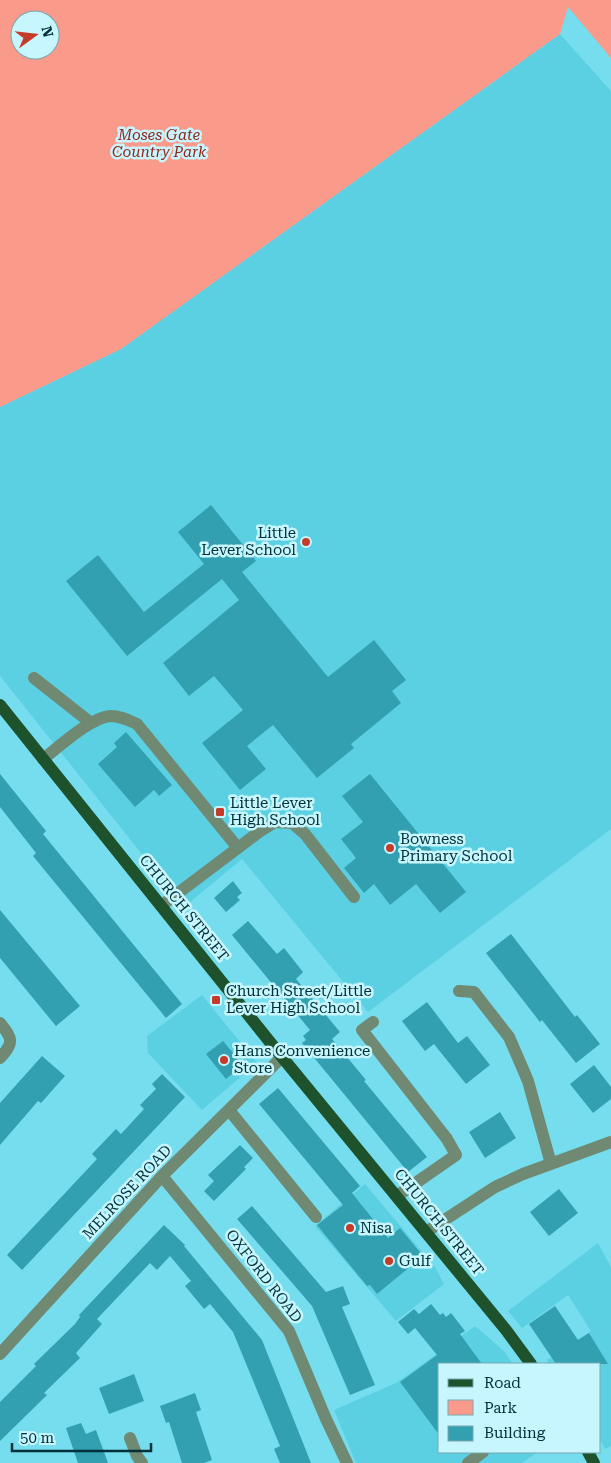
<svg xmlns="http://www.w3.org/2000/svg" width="611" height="1463" font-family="'Roboto Serif',serif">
	<rect width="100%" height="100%" fill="#76ddef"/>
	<path fill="#5bd0e3" d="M 560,34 L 611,91 L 611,829 L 368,1012 L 242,859 L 184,907 L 0,676 L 0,407 L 121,349 Z
		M 202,995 L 257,1063 L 202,1110 L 148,1053 L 147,1036 Z
		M 365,1184 L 435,1267 L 444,1284 L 396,1321 L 315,1226 Z
		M 598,1243 L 611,1267 L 611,1446 L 605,1449 L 600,1440 L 600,1364 L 549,1364 L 547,1360 L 591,1331 L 568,1295 L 522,1328 L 508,1311 Z
		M 475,1326 L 504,1351 L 513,1364 L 440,1364 L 440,1452 L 538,1452 L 522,1463 L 356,1463 L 334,1410 L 398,1382 Z"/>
	<path fill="#fa9a8a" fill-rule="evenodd" d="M 0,0 L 611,0 L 611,58 L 568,7 L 560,34 L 121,349 L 0,407 ZM 20,20 L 50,20 L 50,50 L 20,50 Z"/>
	<path fill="#32a0b0" d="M 211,505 L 256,561 L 242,572 L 328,677 L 374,640 L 406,680 L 392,691 L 401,703 L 351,744 L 354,748 L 317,778 L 273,725 L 247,746 L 266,769 L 240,790 L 202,743 L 243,710 L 214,676 L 189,696 L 163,663 L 239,600 L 222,579 L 127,656 L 66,581 L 98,555 L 144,612 L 204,564 L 178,532 Z
		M 126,732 L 172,785 L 159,796 L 154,790 L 135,807 L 98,764 L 117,747 L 114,743 Z
		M 0,774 L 46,831 L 43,834 L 182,1004 L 166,1018 L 33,856 L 36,853 L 0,807 Z
		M 370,774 L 466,892 L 440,913 L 416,884 L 390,905 L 374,884 L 364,893 L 344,868 L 356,858 L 341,839 L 363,822 L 342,796 Z
		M 233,881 L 242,893 L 237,897 L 240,900 L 226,912 L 214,898 Z
		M 0,910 L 80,1006 L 56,1026 L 0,958 Z
		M 248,921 L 277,954 L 284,948 L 303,972 L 296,979 L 340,1032 L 332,1039 L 366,1080 L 364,1081 L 427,1157 L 408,1172 L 302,1043 L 306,1040 L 303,1036 L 310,1030 L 232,935 Z
		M 511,934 L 575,1017 L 577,1015 L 600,1044 L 576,1063 L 542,1020 L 540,1022 L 486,953 Z
		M 427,1002 L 458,1043 L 467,1036 L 490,1065 L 466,1084 L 434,1044 L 425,1051 L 402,1021 Z
		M 223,1041 L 243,1065 L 226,1079 L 206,1054 Z
		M 42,1056 L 65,1076 L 41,1103 L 38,1101 L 0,1145 L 0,1103 Z
		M 594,1065 L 611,1087 L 611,1099 L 593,1113 L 570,1084 Z
		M 162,1074 L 185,1097 L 22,1270 L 7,1255 L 97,1159 L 92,1154 L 116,1129 L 121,1134 L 144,1109 L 140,1105 L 156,1089 L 152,1084 Z
		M 278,1088 L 360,1186 L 352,1193 L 388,1238 L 400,1228 L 423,1256 L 377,1294 L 370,1285 L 367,1286 L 317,1225 L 343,1205 L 259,1104 Z
		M 500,1112 L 516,1138 L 485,1158 L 469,1132 Z
		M 240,1145 L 253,1158 L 244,1167 L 246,1169 L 214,1201 L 204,1191 L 214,1181 L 208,1175 Z
		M 559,1189 L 578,1213 L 549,1236 L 530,1212 Z
		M 252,1206 L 326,1292 L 343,1286 L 350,1304 L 342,1307 L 375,1385 L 350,1395 L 312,1306 L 237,1219 Z
		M 164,1225 L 185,1245 L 184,1246 L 262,1340 L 311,1463 L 280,1463 L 274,1449 L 280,1446 L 233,1332 L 210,1304 L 204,1309 L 185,1286 L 191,1281 L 170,1256 L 157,1270 L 150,1263 L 97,1319 L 102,1324 L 76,1353 L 80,1358 L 44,1393 L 47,1395 L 0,1441 L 0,1402 L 36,1366 L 34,1364 L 75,1324 L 80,1317 L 79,1315 Z
		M 431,1304 L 440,1315 L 443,1313 L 446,1317 L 451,1313 L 465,1331 L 460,1334 L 482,1364 L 440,1364 L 440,1436 L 400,1382 L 437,1355 L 415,1328 L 408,1334 L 398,1322 L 414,1309 L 419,1314 Z
		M 555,1306 L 578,1340 L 589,1333 L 608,1364 L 556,1364 L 529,1324 Z
		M 134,1374 L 144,1401 L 109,1414 L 99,1388 Z
		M 195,1393 L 201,1410 L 196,1412 L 212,1460 L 204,1463 L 182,1463 L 169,1422 L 166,1423 L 160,1406 Z
		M 81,1423 L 86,1434 L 96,1430 L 108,1463 L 78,1463 L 66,1428 Z"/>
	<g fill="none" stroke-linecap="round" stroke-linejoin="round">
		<path stroke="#6f8973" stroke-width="12" d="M 34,678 L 91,723
			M 43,759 C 60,746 90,718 110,716 C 121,716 128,720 137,724 L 238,848
			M 161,906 L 259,832 L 275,822 L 292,823 L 305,834 L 354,897
			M 459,991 L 474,992 L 509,1037 L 528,1081 L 551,1164
			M 373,1022 L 362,1030 L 447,1139 L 456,1155 L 397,1196
			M 0,1023 C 13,1039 14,1043 0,1058
			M 229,1110 L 316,1217
			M 162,1176 L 289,1331 L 326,1419 L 347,1463
			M 426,1232 L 495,1187 L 523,1174 L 611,1142
			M 0,1354 L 162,1176 L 282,1057
			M 130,1438 L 137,1456 L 142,1463
			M 468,1463 L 483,1452"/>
		<path stroke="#1e522c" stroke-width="12" d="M 0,705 L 282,1057 L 506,1330 L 531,1364
			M 588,1452 L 594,1463"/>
	</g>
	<g fill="#c63a2a" stroke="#c7f6fe" stroke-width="2">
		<circle cx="306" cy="542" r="5"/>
		<rect x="215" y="807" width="10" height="10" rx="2.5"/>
		<circle cx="390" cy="848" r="5"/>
		<rect x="211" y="995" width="10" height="10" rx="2.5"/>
		<circle cx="224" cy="1060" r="5"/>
		<circle cx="350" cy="1228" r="5"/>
		<circle cx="389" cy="1261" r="5"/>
	</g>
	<g text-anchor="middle" stroke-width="5" stroke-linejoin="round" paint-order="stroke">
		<g font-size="15" font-style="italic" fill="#91261b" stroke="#c7f6fe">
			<text x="159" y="140">Moses Gate<tspan x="159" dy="17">Country Park</tspan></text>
		</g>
		<g font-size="15" fill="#013138" stroke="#c7f6fe" text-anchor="start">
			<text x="296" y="538" text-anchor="end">Little<tspan x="296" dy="17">Lever School</tspan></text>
			<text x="230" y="808">Little Lever<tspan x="230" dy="17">High School</tspan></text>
			<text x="400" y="844">Bowness<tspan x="400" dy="17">Primary School</tspan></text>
			<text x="226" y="996">Church Street/Little<tspan x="226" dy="17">Lever High School</tspan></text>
			<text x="234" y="1056">Hans Convenience<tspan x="234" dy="17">Store</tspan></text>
			<text x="360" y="1233">Nisa</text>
			<text x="399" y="1266">Gulf</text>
		</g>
		<g font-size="15" fill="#013138" stroke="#c7f6fe">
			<text transform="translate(184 908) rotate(51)" y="5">CHURCH STREET</text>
			<text transform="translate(127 1192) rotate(-47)" y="5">MELROSE ROAD</text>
			<text transform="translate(439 1222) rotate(51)" y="5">CHURCH STREET</text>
			<text transform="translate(264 1276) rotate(52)" y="5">OXFORD ROAD</text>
		</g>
	</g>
	<rect x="438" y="1363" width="162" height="90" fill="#c7f6fe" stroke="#78a7af"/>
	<rect x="448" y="1379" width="25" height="8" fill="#1e522c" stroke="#78a7af"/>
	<text x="484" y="1388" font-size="15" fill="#013138">Road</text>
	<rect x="448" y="1400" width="25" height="15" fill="#fa9a8a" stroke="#78a7af"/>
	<text x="484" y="1413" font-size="15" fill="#013138">Park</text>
	<rect x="448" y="1426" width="25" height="15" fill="#32a0b0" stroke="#78a7af"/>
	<text x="484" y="1438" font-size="15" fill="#013138">Building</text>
	<g transform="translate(35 35) rotate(75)"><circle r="24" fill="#c7f6fe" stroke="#78a7af"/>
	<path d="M0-4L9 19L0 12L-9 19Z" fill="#c63a2a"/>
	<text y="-8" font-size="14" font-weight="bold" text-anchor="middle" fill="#013138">N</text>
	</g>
	<path d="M12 1443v8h139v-8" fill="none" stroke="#013138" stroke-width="2.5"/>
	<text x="20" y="1443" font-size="15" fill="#013138" stroke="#c7f6fe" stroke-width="4" paint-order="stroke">50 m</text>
</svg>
